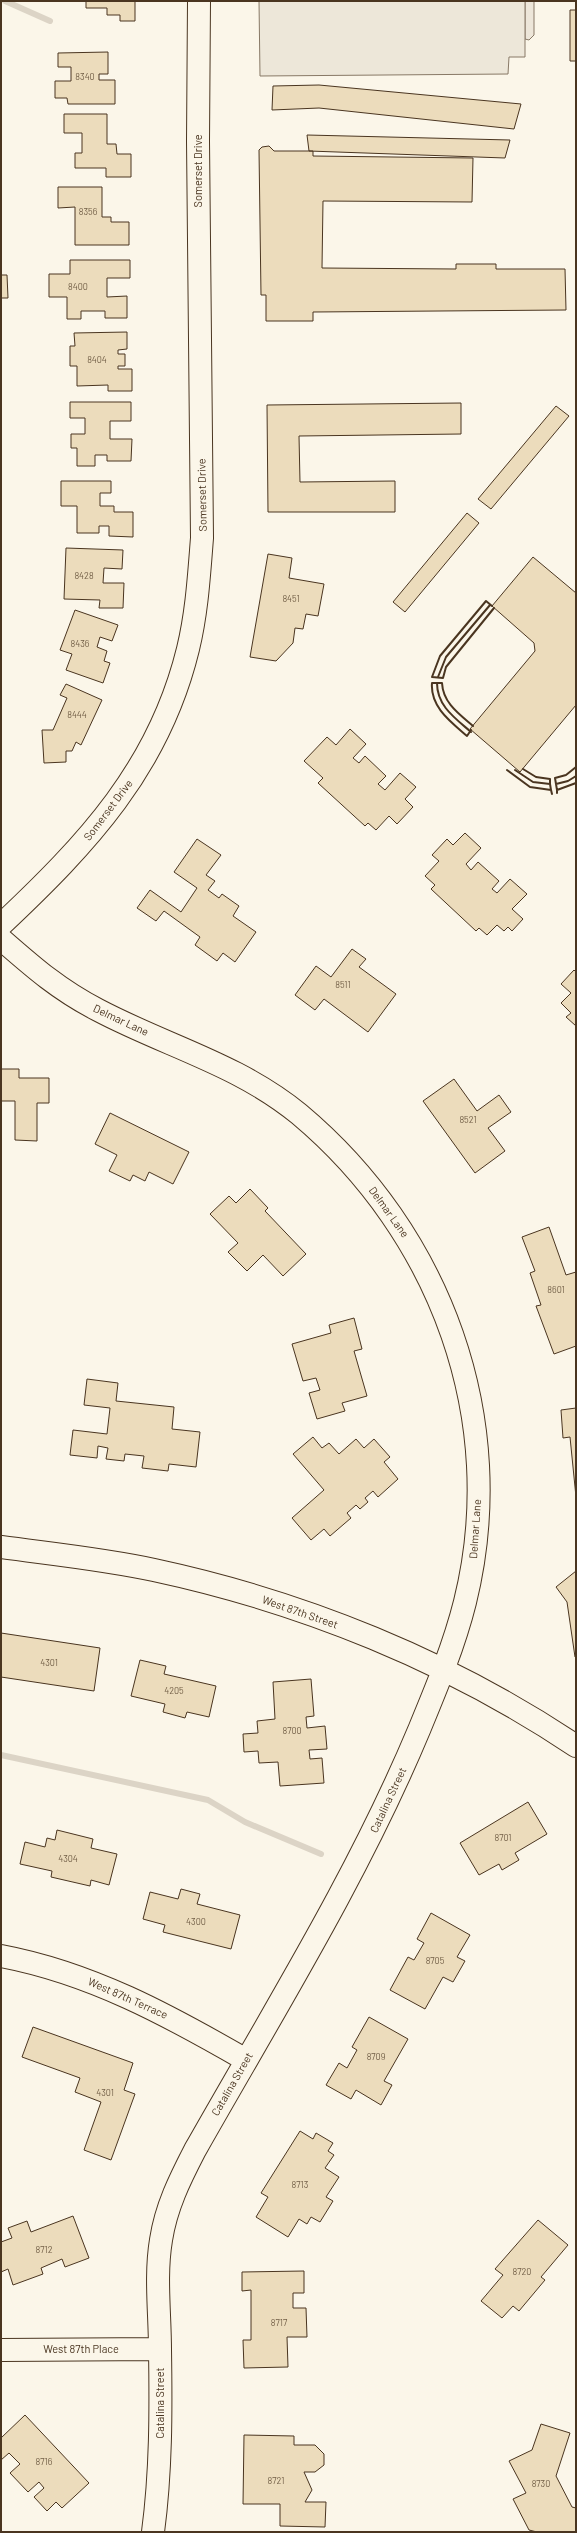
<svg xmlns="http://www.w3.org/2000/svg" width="577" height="2533" font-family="Barlow,sans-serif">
	<rect width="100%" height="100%" fill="#fbf6e9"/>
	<path fill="#ede6d9" stroke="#887966" d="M 525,1 L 534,1 L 534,35 L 529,40 L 525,39 Z"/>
	<path fill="#ede7d9" stroke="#887966" d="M 259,1 L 525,1 L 525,57 L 509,57 L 508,74 L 260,76 Z"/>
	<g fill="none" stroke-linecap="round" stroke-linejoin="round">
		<path stroke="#dcd4c6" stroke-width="6" d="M 5,1 L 50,21
			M 1,1755 L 208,1800 L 245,1822 L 321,1854"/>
	</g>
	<path fill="#ecdcbc" stroke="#4a3520" d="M 86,1 L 135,1 L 135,21 L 120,21 L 120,15 L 107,15 L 107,8 L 86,8 Z
		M 570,10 L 576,10 L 576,61 L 570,61 Z
		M 108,52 L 108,74 L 99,74 L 99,80 L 115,80 L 115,104 L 68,104 L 67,98 L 55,98 L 55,81 L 71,81 L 71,67 L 58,67 L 58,53 Z
		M 319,85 L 521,104 L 514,129 L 319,108 L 272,110 L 273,86 Z
		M 64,114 L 107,114 L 107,144 L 116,144 L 117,154 L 131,154 L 131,177 L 106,177 L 106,168 L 75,168 L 75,153 L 82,153 L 82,133 L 64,133 Z
		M 307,135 L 510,140 L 505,158 L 309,151 Z
		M 269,146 L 274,151 L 313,151 L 313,156 L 473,158 L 472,202 L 323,201 L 322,268 L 456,269 L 456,264 L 496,264 L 496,269 L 565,269 L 566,310 L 313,312 L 313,321 L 266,321 L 266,295 L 261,295 L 259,150 L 262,147 Z
		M 58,187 L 102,187 L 102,217 L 111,217 L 111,222 L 129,222 L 129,245 L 75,245 L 75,207 L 58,208 Z
		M 70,260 L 130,260 L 130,278 L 107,278 L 107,297 L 127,296 L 127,318 L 105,318 L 105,311 L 81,311 L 81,319 L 67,319 L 67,297 L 49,297 L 49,274 L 70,274 Z
		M 1,275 L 7,275 L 8,298 L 1,298 Z
		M 127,332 L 127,349 L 118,350 L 118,354 L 125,354 L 125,366 L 118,366 L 118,369 L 132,369 L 132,391 L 108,391 L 108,385 L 77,386 L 77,366 L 70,366 L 70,346 L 75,346 L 74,333 Z
		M 70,402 L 131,402 L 131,421 L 110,421 L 110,439 L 132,439 L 131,461 L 107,461 L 107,455 L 95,455 L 95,466 L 77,466 L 77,448 L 71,448 L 71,434 L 85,434 L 85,418 L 70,418 Z
		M 461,403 L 461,434 L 299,436 L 300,482 L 395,481 L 395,512 L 268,512 L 267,405 Z
		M 556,406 L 569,416 L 491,509 L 478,499 Z
		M 61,481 L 111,481 L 111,493 L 100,493 L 100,506 L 114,506 L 114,512 L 133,512 L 133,537 L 109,536 L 109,526 L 99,526 L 99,533 L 77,533 L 77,506 L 61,506 Z
		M 467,513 L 479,523 L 405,612 L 393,602 Z
		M 66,548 L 123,550 L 122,569 L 104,568 L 103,583 L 124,583 L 123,608 L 99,608 L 100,600 L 64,599 Z
		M 268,554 L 292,558 L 289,578 L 324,584 L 318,616 L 306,614 L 303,629 L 295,628 L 293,643 L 276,661 L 250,657 Z
		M 533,557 L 576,593 L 576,705 L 520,772 L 470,729 L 535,651 L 534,643 L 492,606 Z
		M 75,610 L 118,625 L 112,641 L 100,637 L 97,647 L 107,651 L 104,661 L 110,663 L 103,683 L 66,670 L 72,654 L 60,650 Z
		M 66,684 L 102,700 L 81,745 L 76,742 L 72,751 L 66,751 L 66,762 L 44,763 L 42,730 L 53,730 L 67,698 L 60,695 Z
		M 350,729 L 366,744 L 353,758 L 359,763 L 365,756 L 386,776 L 378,784 L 385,790 L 400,773 L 416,787 L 405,799 L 413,807 L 397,824 L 389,816 L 376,830 L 368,823 L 365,826 L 318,783 L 323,778 L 304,761 L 327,737 L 336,745 Z
		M 465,833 L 481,848 L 466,864 L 471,870 L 478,862 L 499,881 L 492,889 L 497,893 L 510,879 L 527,894 L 512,909 L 523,919 L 512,931 L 508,927 L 504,931 L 497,925 L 487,935 L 479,928 L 476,931 L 431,889 L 435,885 L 425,876 L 439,861 L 432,855 L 447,839 L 453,845 Z
		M 197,839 L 221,855 L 206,875 L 215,881 L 208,890 L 219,898 L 222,894 L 239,906 L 233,916 L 256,932 L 235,962 L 223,953 L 217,961 L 195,945 L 200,937 L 164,911 L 156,921 L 137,908 L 150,890 L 181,912 L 197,888 L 174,872 Z
		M 352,949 L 366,959 L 359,967 L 396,994 L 368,1032 L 324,999 L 315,1010 L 295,995 L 316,966 L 331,977 Z
		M 574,970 L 576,972 L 576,1026 L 566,1017 L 571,1013 L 561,1003 L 571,993 L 561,984 Z
		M 1,1069 L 19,1069 L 19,1078 L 49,1078 L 49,1103 L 37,1103 L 37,1141 L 15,1140 L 15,1101 L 1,1101 Z
		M 454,1079 L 477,1111 L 499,1095 L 511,1112 L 488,1128 L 505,1151 L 475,1173 L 423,1101 Z
		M 110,1113 L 189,1152 L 173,1184 L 149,1172 L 145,1181 L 133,1175 L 130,1181 L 109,1171 L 117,1155 L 95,1144 Z
		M 250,1189 L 268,1208 L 265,1211 L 306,1254 L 283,1276 L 263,1255 L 247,1271 L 228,1252 L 238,1243 L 210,1214 L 229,1196 L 236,1203 Z
		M 549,1227 L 566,1275 L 576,1272 L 576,1346 L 554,1354 L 536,1306 L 541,1305 L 530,1273 L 535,1271 L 522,1237 Z
		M 354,1318 L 362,1349 L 354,1351 L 367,1396 L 342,1403 L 345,1411 L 317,1419 L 309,1393 L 320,1390 L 316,1378 L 303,1381 L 292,1344 L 331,1333 L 329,1325 Z
		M 87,1379 L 118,1383 L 116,1401 L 174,1407 L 172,1429 L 200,1432 L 196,1467 L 169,1464 L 168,1471 L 142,1468 L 144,1456 L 125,1454 L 124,1461 L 106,1459 L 108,1448 L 98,1446 L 97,1458 L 70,1455 L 73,1430 L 107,1434 L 110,1408 L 84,1405 Z
		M 576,1408 L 576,1497 L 570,1437 L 563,1438 L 561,1410 Z
		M 313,1437 L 322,1448 L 329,1443 L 339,1454 L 356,1439 L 364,1448 L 374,1439 L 390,1457 L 384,1462 L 398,1479 L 378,1497 L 373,1491 L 365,1498 L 368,1502 L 360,1509 L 356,1505 L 347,1513 L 351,1518 L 330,1536 L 324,1529 L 311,1540 L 292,1518 L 324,1490 L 293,1454 Z
		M 576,1571 L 576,1657 L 575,1657 L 567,1602 L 556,1587 Z
		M 1,1633 L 100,1648 L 94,1691 L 1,1677 Z
		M 140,1660 L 166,1666 L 164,1674 L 216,1686 L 209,1717 L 187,1712 L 185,1718 L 163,1712 L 165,1704 L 131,1696 Z
		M 311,1679 L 314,1716 L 306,1717 L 307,1728 L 325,1726 L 327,1749 L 309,1750 L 310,1759 L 322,1758 L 324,1783 L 280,1786 L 278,1762 L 259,1763 L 258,1751 L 244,1752 L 243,1734 L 258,1733 L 257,1721 L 275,1719 L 273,1682 Z
		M 528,1802 L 547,1834 L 515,1853 L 519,1860 L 502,1870 L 499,1864 L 479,1875 L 460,1843 Z
		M 57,1830 L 93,1839 L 91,1848 L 117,1854 L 109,1885 L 91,1880 L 90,1886 L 51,1877 L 52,1871 L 20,1864 L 25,1842 L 45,1847 L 47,1838 L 55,1840 Z
		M 181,1889 L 200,1894 L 197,1904 L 240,1915 L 231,1949 L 163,1932 L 165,1925 L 143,1919 L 150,1892 L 178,1899 Z
		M 431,1913 L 470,1935 L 457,1957 L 465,1961 L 453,1982 L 443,1977 L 425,2009 L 390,1990 L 408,1957 L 414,1960 L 424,1943 L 417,1939 Z
		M 369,2017 L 408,2039 L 384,2081 L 392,2085 L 381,2105 L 356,2090 L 351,2099 L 326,2085 L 339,2063 L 347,2068 L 357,2050 L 352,2047 Z
		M 33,2027 L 133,2063 L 124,2090 L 135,2094 L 111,2160 L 84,2150 L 101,2102 L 75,2092 L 80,2078 L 22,2057 Z
		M 300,2131 L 313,2139 L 316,2133 L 333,2143 L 328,2151 L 334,2155 L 325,2168 L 339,2177 L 326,2197 L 333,2201 L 320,2222 L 311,2217 L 307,2224 L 299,2219 L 288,2237 L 256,2217 L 268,2197 L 261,2193 Z
		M 73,2216 L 89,2258 L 65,2267 L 62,2259 L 41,2268 L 43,2274 L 13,2285 L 8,2269 L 1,2272 L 1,2242 L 12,2238 L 8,2228 L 27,2221 L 31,2232 Z
		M 538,2220 L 568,2245 L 541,2277 L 545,2280 L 519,2311 L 513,2306 L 502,2318 L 481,2301 L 503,2275 L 495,2269 Z
		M 304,2271 L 304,2293 L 293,2293 L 293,2308 L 306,2308 L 307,2337 L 287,2337 L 288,2367 L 244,2368 L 243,2340 L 251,2340 L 251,2290 L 242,2291 L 242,2272 Z
		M 25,2415 L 89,2483 L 62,2508 L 56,2502 L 47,2511 L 34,2497 L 44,2488 L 39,2482 L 28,2492 L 10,2473 L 20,2464 L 9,2453 L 1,2460 L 1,2438 Z
		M 541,2424 L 570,2433 L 556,2476 L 572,2507 L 576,2508 L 576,2532 L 537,2532 L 529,2530 L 513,2499 L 526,2493 L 509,2461 L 532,2450 Z
		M 244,2435 L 294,2436 L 294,2445 L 315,2445 L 324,2454 L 324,2465 L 315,2472 L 304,2472 L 312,2490 L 305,2502 L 326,2502 L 325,2527 L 280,2526 L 280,2504 L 243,2504 Z"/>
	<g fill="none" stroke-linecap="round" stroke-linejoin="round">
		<defs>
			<path id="minor" d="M 1,925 C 87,844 159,768 188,649 C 197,612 199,575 202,538 L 198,141 L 199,1
				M 1,939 C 33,967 59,990 98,1010 C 166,1046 238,1064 299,1114 C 441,1233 510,1420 465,1602 C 454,1646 436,1689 419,1730 C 358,1876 273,2012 195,2150 C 180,2179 166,2207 161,2240 C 155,2276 160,2314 160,2350 C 161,2411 161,2472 153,2532
				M 1,1547 C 52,1554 103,1559 154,1570 C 303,1602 449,1661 576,1746
				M 1,1956 C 91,1973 168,2015 246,2060
				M 1,2350 L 160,2349"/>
		</defs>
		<use href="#minor" stroke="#4a3520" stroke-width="24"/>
		<use href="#minor" stroke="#fbf6e9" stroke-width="22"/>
		<path stroke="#4a3520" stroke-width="2" d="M 492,606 L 486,601 L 440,656 L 432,677 L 443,678 L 446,667 L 494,608
			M 438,677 L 446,657 L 490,605
			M 437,683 C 437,706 455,718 471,732
			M 471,730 L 467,736 C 451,722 430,707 432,683 L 442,683 C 443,703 459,714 473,726
			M 523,769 L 536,777 L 550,779 L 550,784
			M 507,770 L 530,787 L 551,790 L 552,794
			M 515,770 L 533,782 L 550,784 L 551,790
			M 556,784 L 555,778 L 566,775 L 576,767
			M 557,790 L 556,784 L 568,781 L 576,776
			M 557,793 L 557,790 L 576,783"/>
	</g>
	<g text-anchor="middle" stroke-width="3" stroke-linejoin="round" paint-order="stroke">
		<g font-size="9" fill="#725f47">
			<text x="85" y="80">8340</text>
			<text x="88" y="215">8356</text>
			<text x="78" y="290">8400</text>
			<text x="97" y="363">8404</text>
			<text x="84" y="579">8428</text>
			<text x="291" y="602">8451</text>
			<text x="80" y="647">8436</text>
			<text x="77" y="718">8444</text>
			<text x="343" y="988">8511</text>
			<text x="468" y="1123">8521</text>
			<text x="556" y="1293">8601</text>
			<text x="49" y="1666">4301</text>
			<text x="174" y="1694">4205</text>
			<text x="292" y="1734">8700</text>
			<text x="503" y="1841">8701</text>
			<text x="68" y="1862">4304</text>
			<text x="196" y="1925">4300</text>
			<text x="435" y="1964">8705</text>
			<text x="376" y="2060">8709</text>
			<text x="105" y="2096">4301</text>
			<text x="300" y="2188">8713</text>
			<text x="44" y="2253">8712</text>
			<text x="522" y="2275">8720</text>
			<text x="279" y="2326">8717</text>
			<text x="44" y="2465">8716</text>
			<text x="276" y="2484">8721</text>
			<text x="541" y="2487">8730</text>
		</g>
		<g font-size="11" fill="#4a3520" stroke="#fbf6e9">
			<text transform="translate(198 171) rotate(-90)" y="4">Somerset Drive</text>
			<text transform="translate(202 495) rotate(-91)" y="4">Somerset Drive</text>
			<text transform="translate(108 810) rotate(-53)" y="4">Somerset Drive</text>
			<text transform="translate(121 1020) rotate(25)" y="4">Delmar Lane</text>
			<text transform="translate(389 1212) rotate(54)" y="4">Delmar Lane</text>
			<text transform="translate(475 1529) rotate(-86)" y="4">Delmar Lane</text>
			<text transform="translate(300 1612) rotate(19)" y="4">West 87th Street</text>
			<text transform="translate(388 1800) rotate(-65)" y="4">Catalina Street</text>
			<text transform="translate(128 1998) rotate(24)" y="4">West 87th Terrace</text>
			<text transform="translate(232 2084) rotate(-60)" y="4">Catalina Street</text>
			<text x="81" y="2353">West 87th Place</text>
			<text transform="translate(160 2403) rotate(-90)" y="4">Catalina Street</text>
		</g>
	</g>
	<rect width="577" height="2533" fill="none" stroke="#4a3520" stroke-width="4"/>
</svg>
